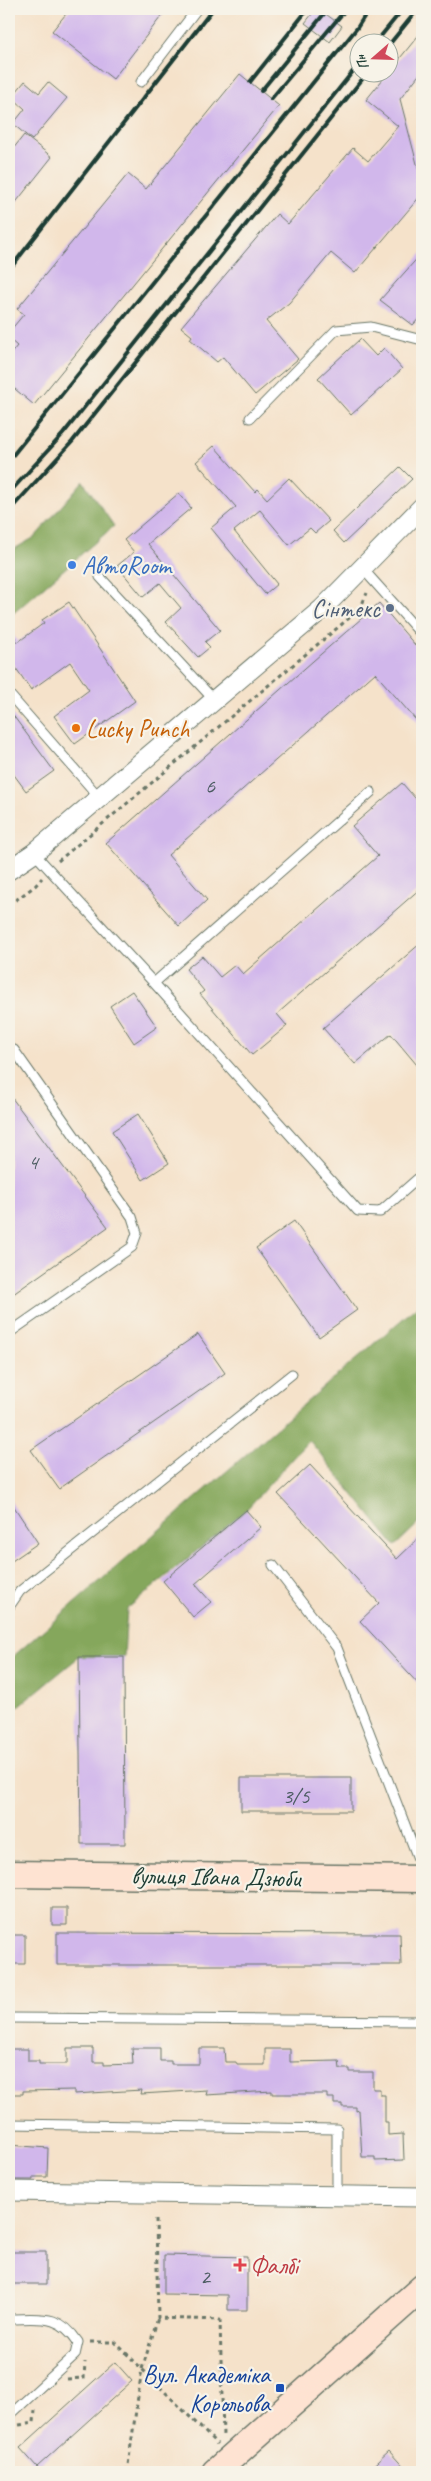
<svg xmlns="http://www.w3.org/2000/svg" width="431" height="2481" font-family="Caveat,sans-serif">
	<rect width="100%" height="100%" fill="#f7f3e8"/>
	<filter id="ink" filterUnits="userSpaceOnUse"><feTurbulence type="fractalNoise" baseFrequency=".02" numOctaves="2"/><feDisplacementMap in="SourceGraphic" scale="10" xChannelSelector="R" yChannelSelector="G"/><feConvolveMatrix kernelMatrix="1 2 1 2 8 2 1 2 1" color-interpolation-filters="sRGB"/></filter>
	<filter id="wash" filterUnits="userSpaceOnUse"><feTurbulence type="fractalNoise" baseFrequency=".0096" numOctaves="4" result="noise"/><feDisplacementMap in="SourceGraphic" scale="20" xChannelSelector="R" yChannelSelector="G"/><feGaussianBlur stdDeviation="1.12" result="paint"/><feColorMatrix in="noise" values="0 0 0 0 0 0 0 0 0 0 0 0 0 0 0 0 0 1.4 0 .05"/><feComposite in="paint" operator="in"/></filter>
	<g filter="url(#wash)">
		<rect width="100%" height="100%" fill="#f5e2ca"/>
		<path fill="#85a75c" stroke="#527248" d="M 83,481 L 114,526 L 9,617 L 9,552 L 35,537 Z
			M 422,1302 L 422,1520 L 395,1546 L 309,1440 L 246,1510 L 127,1609 L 124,1657 L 79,1657 L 14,1710 L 10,1659 Z"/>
		<g id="blocks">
			<path fill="#d1b7eb" d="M 70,9 L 167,9 L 113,79 L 52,31 Z
				M 316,9 L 319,9 L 342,26 L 330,42 L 305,23 Z
				M 422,31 L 422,71 L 400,99 L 422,183 L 422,194 L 355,273 L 331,253 L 289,303 L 266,321 L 298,359 L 255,395 L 223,357 L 217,362 L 190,339 L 192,336 L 181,327 L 277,214 L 288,224 L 353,148 L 368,161 L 398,126 L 366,100 Z
				M 240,74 L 279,106 L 34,405 L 9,384 L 9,356 L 17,346 L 9,339 L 9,332 L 24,314 L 17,309 L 128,174 L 146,189 Z
				M 25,81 L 39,93 L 48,82 L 67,98 L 32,140 L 13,124 L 25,109 L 12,97 Z
				M 24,135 L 52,157 L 9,211 L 9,154 Z
				M 422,253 L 422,315 L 413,325 L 380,300 Z
				M 360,339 L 376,356 L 384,348 L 402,369 L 351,415 L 318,378 Z
				M 214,446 L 255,492 L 258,489 L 267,499 L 289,478 L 329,521 L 315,533 L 310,528 L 289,545 L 260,510 L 234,531 L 277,584 L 265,594 L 211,528 L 236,507 L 196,462 Z
				M 400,467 L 412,479 L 344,543 L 333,531 Z
				M 179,493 L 191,508 L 148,544 L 220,630 L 205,642 L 210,647 L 198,657 L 166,622 L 181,608 L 160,583 L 143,597 L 117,566 L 134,552 L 124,540 Z
				M 69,602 L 135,701 L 75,744 L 54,716 L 89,690 L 70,662 L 31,690 L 9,658 L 9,629 L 18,642 L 44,623 L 42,620 Z
				M 379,603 L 422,653 L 422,727 L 375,673 L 168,855 L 207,900 L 179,926 L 106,843 Z
				M 9,710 L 54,771 L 26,791 L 9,768 Z
				M 402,783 L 422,806 L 422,887 L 277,1014 L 287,1026 L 252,1055 L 200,994 L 204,991 L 186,969 L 202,956 L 220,977 L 235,965 L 243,974 L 378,856 L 352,826 Z
				M 422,942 L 422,1071 L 391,1034 L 355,1064 L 323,1028 Z
				M 132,991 L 157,1027 L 134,1043 L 110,1006 Z
				M 9,1094 L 108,1227 L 9,1297 Z
				M 138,1114 L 169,1163 L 143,1180 L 112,1131 Z
				M 294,1221 L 357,1310 L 319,1337 L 256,1248 Z
				M 198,1334 L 225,1373 L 59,1489 L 31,1450 Z
				M 310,1465 L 397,1559 L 422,1535 L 422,1688 L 360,1621 L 379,1603 L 278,1494 Z
				M 9,1499 L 38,1543 L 9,1563 Z
				M 246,1510 L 261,1527 L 195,1584 L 211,1602 L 193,1617 L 163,1581 Z
				M 79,1657 L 124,1657 L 125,1844 L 81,1844 Z
				M 241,1778 L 351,1778 L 351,1811 L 241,1811 Z
				M 52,1908 L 67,1908 L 67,1925 L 52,1925 Z
				M 57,1933 L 400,1934 L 401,1965 L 57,1965 Z
				M 9,1935 L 25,1935 L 25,1964 L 9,1964 Z
				M 67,2048 L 93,2048 L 93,2062 L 104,2062 L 104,2065 L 133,2064 L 132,2048 L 160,2048 L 160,2061 L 171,2061 L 171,2064 L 199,2064 L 199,2048 L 224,2048 L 225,2062 L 236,2062 L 237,2065 L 265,2065 L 265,2049 L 290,2049 L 290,2062 L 339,2061 L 340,2069 L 350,2069 L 350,2072 L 373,2072 L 373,2089 L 380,2089 L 380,2095 L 385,2095 L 385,2122 L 388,2122 L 388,2135 L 403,2134 L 404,2160 L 375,2161 L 375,2157 L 362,2157 L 359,2110 L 356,2111 L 356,2107 L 342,2107 L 342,2104 L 334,2104 L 334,2098 L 327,2098 L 327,2094 L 272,2094 L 272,2091 L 206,2095 L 207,2090 L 141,2094 L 142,2090 L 74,2094 L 74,2090 L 23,2091 L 23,2094 L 9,2094 L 9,2049 L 28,2049 L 28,2061 L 39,2061 L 39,2064 L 67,2064 Z
				M 9,2145 L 48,2148 L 47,2177 L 33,2177 L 33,2180 L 9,2180 Z
				M 9,2252 L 46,2252 L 46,2284 L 9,2284 Z
				M 164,2255 L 247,2257 L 247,2310 L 228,2310 L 228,2295 L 164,2294 Z
				M 115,2362 L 132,2381 L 37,2467 L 20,2448 Z
				M 389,2451 L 408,2472 L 366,2472 Z"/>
		</g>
	</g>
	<g filter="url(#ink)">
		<use href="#blocks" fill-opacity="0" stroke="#6a7768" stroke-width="1"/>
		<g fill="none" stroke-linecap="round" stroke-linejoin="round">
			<defs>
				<path id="service" d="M 141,82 L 197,9
					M 250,418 L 336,330 L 371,327 L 422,340
					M 362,568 L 422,635
					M 100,577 L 214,700
					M 9,694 L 99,797
					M 34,853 L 154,983 L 358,1211 L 380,1212 L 422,1175
					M 154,983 L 371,792
					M 9,1049 L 14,1050 L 132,1217 L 137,1233 L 132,1247 L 9,1333
					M 273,1565 L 337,1648 L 422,1869
					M 9,1607 L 20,1591 L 292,1374
					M 9,2018 L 422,2021
					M 9,2124 L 337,2129 L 337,2195
					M 9,2319 C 40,2319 59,2313 78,2342 L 75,2355 L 9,2416"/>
				<path id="minor" d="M 9,870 L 34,853 L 322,609 L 422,507
					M 9,2191 L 422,2197"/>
				<path id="secondary" d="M 9,1874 L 422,1879
					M 215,2472 L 422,2288"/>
			</defs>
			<use href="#service" stroke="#6a7768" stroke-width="11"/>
			<use href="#minor" stroke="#6a7768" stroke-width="21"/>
			<use href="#secondary" stroke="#6a7768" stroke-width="29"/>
			<path stroke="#6a7768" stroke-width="3" stroke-dasharray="4 4" stroke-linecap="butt" d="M 58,861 L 360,609 L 367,593
				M 9,905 L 35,886 L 42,878
				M 156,2219 L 158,2318 L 220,2320 L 223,2436
				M 90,2342 L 115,2342 L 217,2444
				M 67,2379 L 84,2378 L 85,2362
				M 19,2425 L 34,2423 L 35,2410
				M 127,2472 L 142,2369 L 158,2318"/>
			<use href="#service" stroke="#fff" stroke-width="9"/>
			<use href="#minor" stroke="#fff" stroke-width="19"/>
			<use href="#secondary" stroke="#fee3d2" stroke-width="26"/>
			<path stroke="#1f3d34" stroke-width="4" d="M 376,42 L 403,9
				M 388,46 L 418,9
				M 250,82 L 308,9
				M 261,91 L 328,9
				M 271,99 L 346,9
				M 9,270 L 213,9
				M 9,460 L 357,28 L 369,9
				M 9,493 L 63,434 L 358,65
				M 9,511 L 72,442 L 368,72"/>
		</g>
	</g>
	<circle fill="#3f7fe0" stroke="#f7f3e8" stroke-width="2" cx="72" cy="565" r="5"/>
	<circle fill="#5c6f8a" stroke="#f7f3e8" stroke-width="2" cx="390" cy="608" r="5"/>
	<circle fill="#e8710a" stroke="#f7f3e8" stroke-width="2" cx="76" cy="728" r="5"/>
	<path fill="#e0444e" stroke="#f7f3e8" stroke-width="2" d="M237.5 2257.5h5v5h5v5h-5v5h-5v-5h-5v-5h5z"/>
	<rect fill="#1a4fb4" stroke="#f7f3e8" stroke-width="2" x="275" y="2383" width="10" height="10" rx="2.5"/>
	<g text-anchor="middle" stroke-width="4.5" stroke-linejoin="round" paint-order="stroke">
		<g font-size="22" fill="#4c5c62">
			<text x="210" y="793">6</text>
			<text x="33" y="1169">4</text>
			<text x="296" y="1803">3/5</text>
			<text x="205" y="2284">2</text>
		</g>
		<g font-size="25" fill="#366cbe" stroke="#f7f3e8" text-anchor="start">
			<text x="82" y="574">АвтоRoom</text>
		</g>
		<g font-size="25" fill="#4e5e75" stroke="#f7f3e8" text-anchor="end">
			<text x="380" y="617">Сінтекс</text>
		</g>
		<g font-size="25" fill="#c56008" stroke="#f7f3e8" text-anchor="start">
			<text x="86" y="737">Lucky Punch</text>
		</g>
		<g font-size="25" fill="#1f3d34" stroke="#f7f3e8">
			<text transform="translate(216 1876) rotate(1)" y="9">вулиця Івана Дзюби</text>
		</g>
		<g font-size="25" fill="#be3a42" stroke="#f7f3e8" text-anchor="start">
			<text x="250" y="2274">Фалбі</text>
		</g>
		<g font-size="25" fill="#164399" stroke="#f7f3e8" text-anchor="end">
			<text x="270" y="2383">Вул. Академіка<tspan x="270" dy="29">Корольова</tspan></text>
		</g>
	</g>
	<rect width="431" height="2481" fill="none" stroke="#f7f3e8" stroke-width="30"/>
	<g transform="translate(374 58) rotate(250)"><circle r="24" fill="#f7f3e8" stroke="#a1aaa0"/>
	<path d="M0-4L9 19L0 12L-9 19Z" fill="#d1495b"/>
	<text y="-8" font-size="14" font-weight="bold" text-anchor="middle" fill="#1f3d34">Пн</text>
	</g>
</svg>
